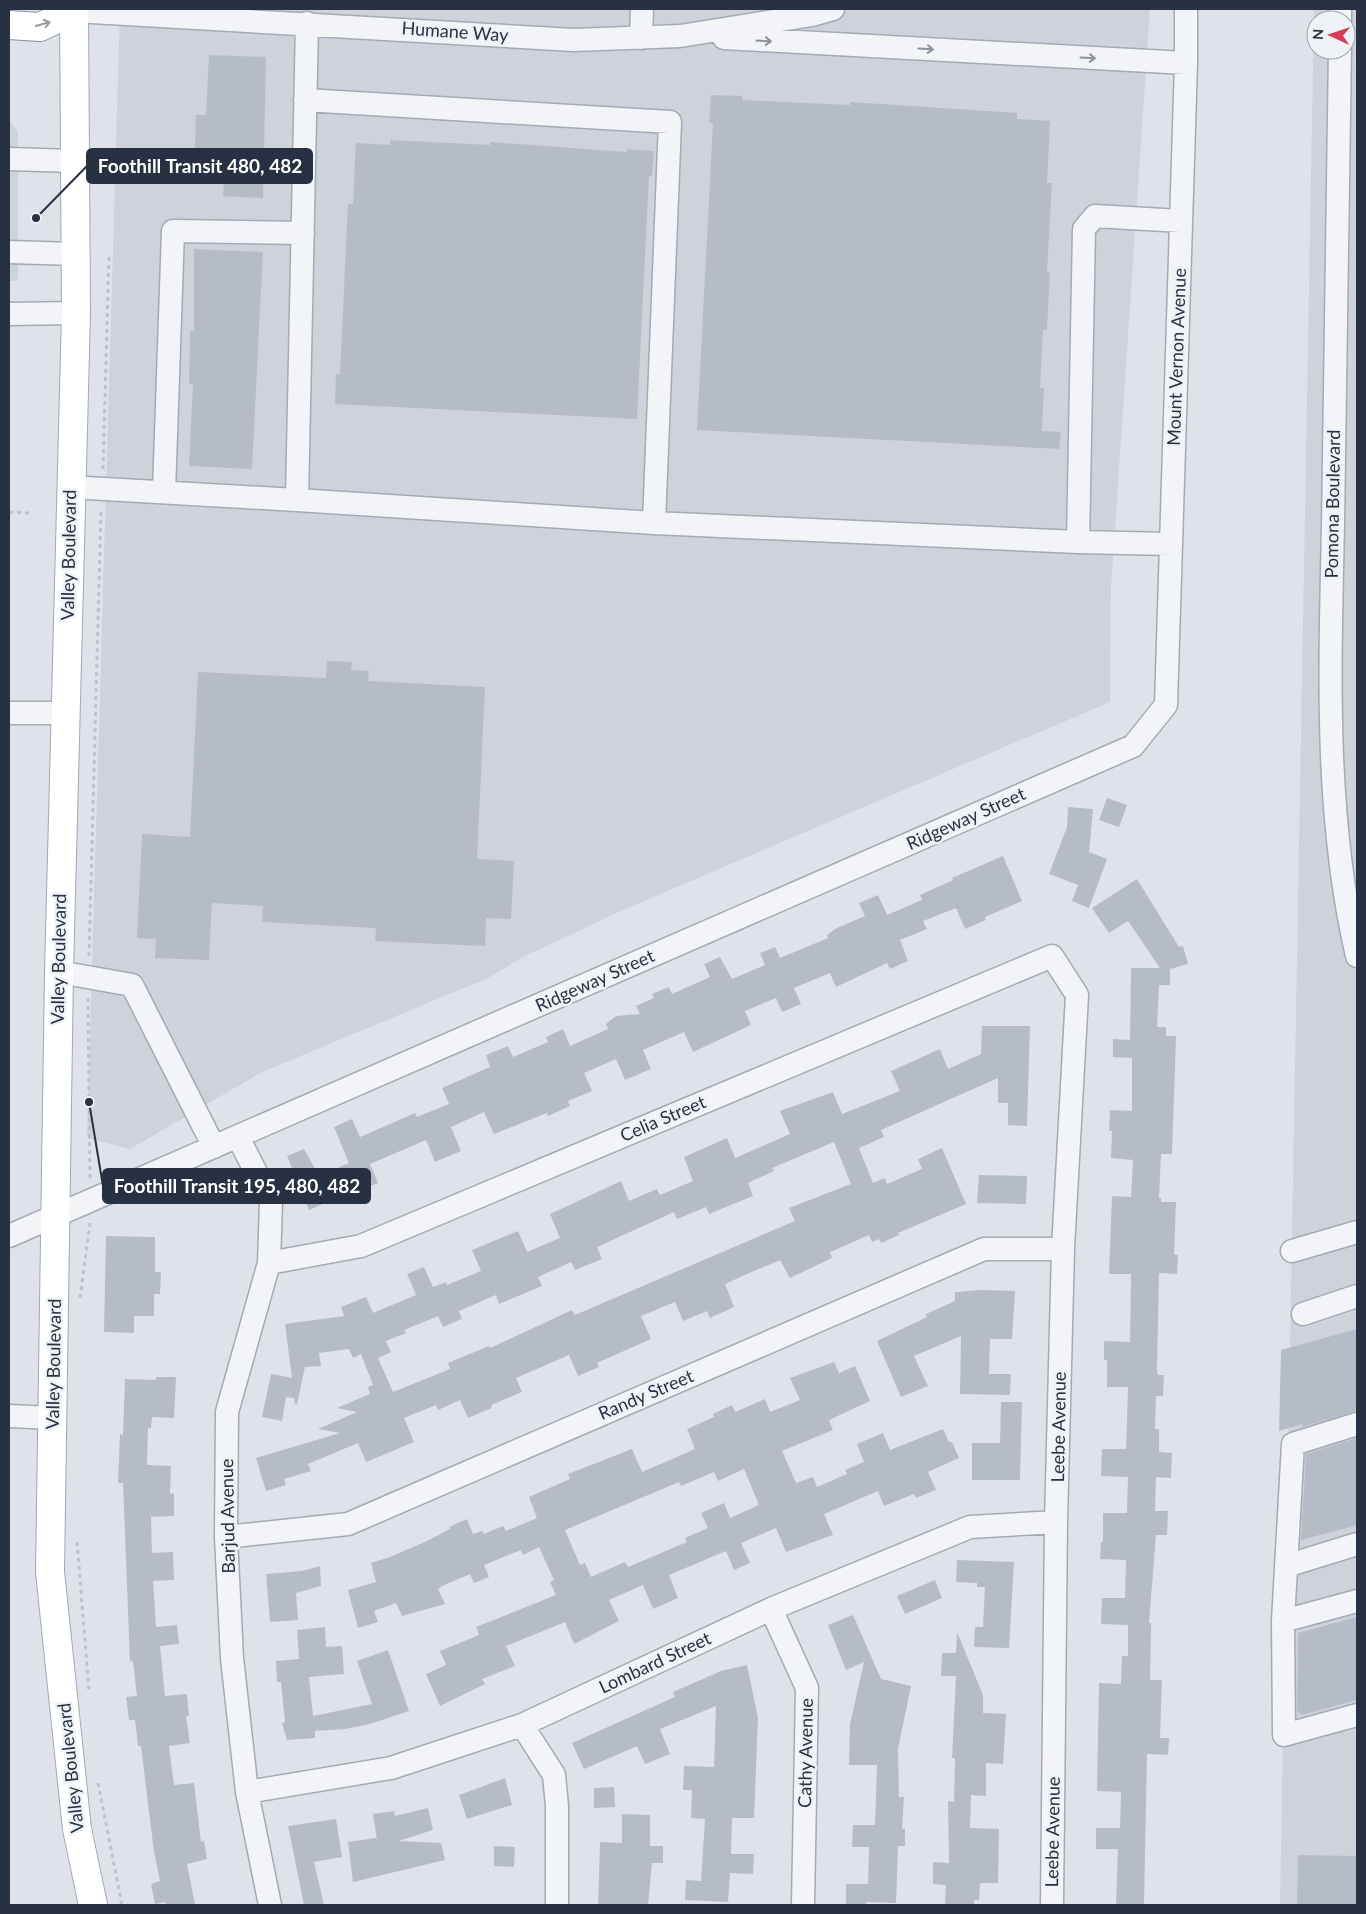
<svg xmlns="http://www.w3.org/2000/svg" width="1366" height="1914" font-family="Lato,sans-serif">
	<rect width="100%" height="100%" fill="#dfe3e9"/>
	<path fill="#cdd2db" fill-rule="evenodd" d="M 120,9 L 1150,9 L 1111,588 L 1110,702 L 623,910 L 523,957 L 488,978 L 262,1072 L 130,1149 L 87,1138 Z
		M 1314,9 L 1357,9 L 1357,1905 L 1280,1905 ZM 1316,20 L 1346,20 L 1346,50 L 1316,50 Z
		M 9,120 L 18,132 L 18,281 L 9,281 Z"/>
	<path fill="#b6bcc6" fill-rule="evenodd" d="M 209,55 L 266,57 L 263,198 L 223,196 L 224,180 L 194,178 L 196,115 L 206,115 Z
		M 711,95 L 742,96 L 742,100 L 850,105 L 850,102 L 1017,113 L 1017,119 L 1050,121 L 1047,183 L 1052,183 L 1047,272 L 1050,273 L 1047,330 L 1043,330 L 1040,388 L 1044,388 L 1042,431 L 1061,432 L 1059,449 L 697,430 L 713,123 L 709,123 Z
		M 390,140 L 490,145 L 490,142 L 627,152 L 627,149 L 654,151 L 652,176 L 649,176 L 637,419 L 335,404 L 336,374 L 340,374 L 348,204 L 353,204 L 356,143 L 390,145 Z
		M 194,249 L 263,252 L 252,469 L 189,466 L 193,384 L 189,384 L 190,331 L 194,331 Z
		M 327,661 L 352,662 L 351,670 L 369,671 L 368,681 L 485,687 L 477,859 L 514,861 L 511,919 L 486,918 L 485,946 L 375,941 L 376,928 L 262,922 L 263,906 L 212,903 L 209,960 L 155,958 L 156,939 L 137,938 L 142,834 L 190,837 L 198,672 L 326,678 Z
		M 1107,798 L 1127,805 L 1119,827 L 1099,820 Z
		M 1068,807 L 1093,809 L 1089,852 L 1107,859 L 1089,908 L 1072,901 L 1078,885 L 1049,874 L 1067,827 Z
		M 1003,856 L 1022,901 L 985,917 L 986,920 L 965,929 L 956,908 L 923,921 L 927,929 L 900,940 L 908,961 L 890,969 L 887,963 L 836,987 L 830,973 L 794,988 L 801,1004 L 782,1012 L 776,998 L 745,1011 L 751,1025 L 693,1052 L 684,1032 L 643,1050 L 651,1069 L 625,1080 L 616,1059 L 584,1073 L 592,1091 L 568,1101 L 570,1106 L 548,1116 L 547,1113 L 494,1134 L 484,1112 L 451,1127 L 461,1151 L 435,1162 L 426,1140 L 370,1164 L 378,1183 L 361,1190 L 360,1188 L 309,1210 L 287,1156 L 304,1149 L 319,1176 L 349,1163 L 334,1127 L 352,1119 L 360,1137 L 415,1113 L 417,1117 L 449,1104 L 442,1088 L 490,1067 L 486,1055 L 508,1046 L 513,1057 L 548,1042 L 546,1037 L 563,1029 L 570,1046 L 608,1029 L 606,1024 L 616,1016 L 640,1014 L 636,1006 L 654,998 L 652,994 L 669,987 L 672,994 L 710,977 L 704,964 L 720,957 L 732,979 L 765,965 L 760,953 L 775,947 L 780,958 L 828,938 L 827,935 L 837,928 L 865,916 L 859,903 L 878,895 L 887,915 L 922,900 L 920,895 L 953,880 L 952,878 Z
		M 1137,879 L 1179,947 L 1183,946 L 1188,964 L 1170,969 L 1170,985 L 1159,985 L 1157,1027 L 1166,1027 L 1166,1036 L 1176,1036 L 1172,1154 L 1161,1154 L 1159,1198 L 1161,1198 L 1161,1202 L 1176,1202 L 1174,1254 L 1178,1255 L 1177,1274 L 1159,1273 L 1157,1371 L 1158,1375 L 1164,1375 L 1163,1396 L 1156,1396 L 1155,1429 L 1159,1429 L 1159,1452 L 1172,1453 L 1171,1478 L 1156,1477 L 1155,1511 L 1168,1511 L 1167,1535 L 1156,1535 L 1149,1623 L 1151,1623 L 1150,1680 L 1162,1680 L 1160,1738 L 1169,1738 L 1168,1755 L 1147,1754 L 1144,1905 L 1116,1905 L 1118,1849 L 1096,1849 L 1096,1828 L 1120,1828 L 1121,1792 L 1097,1791 L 1099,1683 L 1121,1684 L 1122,1656 L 1128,1656 L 1128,1625 L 1101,1624 L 1102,1598 L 1125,1598 L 1126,1560 L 1100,1559 L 1101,1542 L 1103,1542 L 1103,1513 L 1127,1513 L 1128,1477 L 1101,1476 L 1102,1449 L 1126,1449 L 1128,1387 L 1107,1387 L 1107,1360 L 1104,1360 L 1104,1341 L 1130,1342 L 1131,1274 L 1109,1274 L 1112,1196 L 1131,1197 L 1133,1160 L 1111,1158 L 1112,1131 L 1109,1131 L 1110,1110 L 1132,1111 L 1132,1058 L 1113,1057 L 1113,1039 L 1130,1040 L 1131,968 L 1160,968 L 1128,921 L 1109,933 L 1092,908 Z
		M 982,1026 L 1030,1026 L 1027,1126 L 1008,1125 L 1008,1103 L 998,1103 L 998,1078 L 881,1130 L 884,1137 L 859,1148 L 873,1183 L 885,1178 L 887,1184 L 922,1169 L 918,1159 L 942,1148 L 966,1204 L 898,1233 L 899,1235 L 881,1243 L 879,1239 L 872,1242 L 869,1235 L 830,1252 L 832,1258 L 790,1278 L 780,1260 L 747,1274 L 725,1284 L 734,1307 L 710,1318 L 707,1311 L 683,1321 L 675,1302 L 641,1316 L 651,1339 L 597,1363 L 599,1367 L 578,1376 L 569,1355 L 516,1378 L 522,1392 L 491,1405 L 492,1408 L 468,1418 L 460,1400 L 438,1410 L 436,1405 L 404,1418 L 414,1442 L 366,1462 L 358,1443 L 308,1464 L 311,1471 L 284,1479 L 286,1485 L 266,1491 L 256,1458 L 340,1433 L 318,1429 L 357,1412 L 337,1408 L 370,1394 L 368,1387 L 373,1385 L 361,1354 L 353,1358 L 349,1349 L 319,1353 L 321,1366 L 305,1367 L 297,1404 L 295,1404 L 294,1398 L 286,1397 L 282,1421 L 262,1417 L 271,1374 L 292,1378 L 285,1324 L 344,1316 L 341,1307 L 366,1297 L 373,1313 L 416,1295 L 407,1274 L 424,1267 L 433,1287 L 446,1282 L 447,1285 L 481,1271 L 472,1250 L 518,1231 L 527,1252 L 560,1238 L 550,1214 L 621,1181 L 629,1201 L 657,1189 L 660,1195 L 693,1181 L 684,1157 L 727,1138 L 735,1158 L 790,1134 L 780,1111 L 833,1092 L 842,1114 L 900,1091 L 891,1071 L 940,1049 L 948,1069 L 981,1054 ZM 834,1142 L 851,1184 L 789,1208 L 795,1221 L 575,1315 L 572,1310 L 490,1348 L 489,1346 L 448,1363 L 450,1369 L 393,1392 L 378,1358 L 391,1352 L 386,1341 L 406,1333 L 404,1330 L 438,1316 L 443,1327 L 462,1319 L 459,1311 L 496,1295 L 499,1304 L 542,1286 L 538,1277 L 571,1262 L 575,1270 L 602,1259 L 597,1247 L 674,1212 L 677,1219 L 706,1207 L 709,1214 L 753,1196 L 748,1183 L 774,1171 L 772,1168 Z
		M 979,1175 L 1027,1176 L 1026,1204 L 977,1203 Z
		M 106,1236 L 155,1237 L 155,1272 L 161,1272 L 160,1294 L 154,1294 L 154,1316 L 134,1316 L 134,1333 L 104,1332 Z
		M 982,1290 L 1015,1291 L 1012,1339 L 990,1339 L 989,1374 L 1011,1374 L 1010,1395 L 960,1394 L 961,1336 L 914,1356 L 928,1386 L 901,1397 L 877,1341 L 927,1317 L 926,1314 L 955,1301 L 955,1292 Z
		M 1357,1329 L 1357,1411 L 1302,1427 L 1302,1424 L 1279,1431 L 1281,1350 Z
		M 834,1362 L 839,1373 L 855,1366 L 870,1401 L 829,1420 L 833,1430 L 782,1451 L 796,1483 L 813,1477 L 817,1487 L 847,1474 L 845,1470 L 864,1462 L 857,1444 L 883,1433 L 890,1450 L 943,1429 L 949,1442 L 952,1442 L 959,1458 L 928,1472 L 936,1490 L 916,1498 L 914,1494 L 884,1506 L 878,1491 L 824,1514 L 833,1535 L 786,1552 L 776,1528 L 741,1543 L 750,1563 L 734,1570 L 726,1551 L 669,1575 L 678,1598 L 653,1609 L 643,1585 L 609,1600 L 619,1621 L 574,1644 L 565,1622 L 506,1646 L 515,1666 L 482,1679 L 485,1684 L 440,1706 L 426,1674 L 446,1665 L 440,1651 L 479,1635 L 476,1627 L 556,1595 L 550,1582 L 554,1580 L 539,1547 L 523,1555 L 521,1550 L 484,1565 L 489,1577 L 474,1583 L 470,1574 L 442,1586 L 438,1589 L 445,1604 L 402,1616 L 396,1603 L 374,1611 L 378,1622 L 358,1628 L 348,1590 L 376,1582 L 371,1563 L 390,1557 L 427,1541 L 450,1529 L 449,1527 L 467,1519 L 473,1534 L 482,1531 L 484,1534 L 503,1526 L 506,1531 L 537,1518 L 529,1497 L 570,1479 L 568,1474 L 632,1449 L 642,1472 L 695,1449 L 687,1429 L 714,1417 L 713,1414 L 732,1405 L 735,1412 L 765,1399 L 770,1412 L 800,1400 L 790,1378 ZM 744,1469 L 759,1505 L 730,1518 L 724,1503 L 701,1513 L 708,1528 L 685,1538 L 687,1542 L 628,1567 L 625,1562 L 591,1577 L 585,1563 L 580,1565 L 565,1530 L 679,1482 L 681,1486 L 714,1472 L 718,1481 Z
		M 156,1377 L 176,1377 L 174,1418 L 152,1417 L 151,1428 L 148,1428 L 147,1465 L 171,1466 L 170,1494 L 174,1493 L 174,1516 L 151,1517 L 152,1553 L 173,1552 L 174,1580 L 153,1581 L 156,1627 L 177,1625 L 179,1644 L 160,1646 L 165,1696 L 187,1694 L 189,1716 L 186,1716 L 190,1743 L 169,1746 L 174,1785 L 194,1783 L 201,1842 L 204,1841 L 207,1859 L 187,1864 L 195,1905 L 166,1905 L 165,1902 L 155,1904 L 151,1884 L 160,1881 L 154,1852 L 141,1746 L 138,1746 L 135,1720 L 129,1720 L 126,1697 L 137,1696 L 133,1661 L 130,1662 L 123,1483 L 118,1483 L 120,1434 L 123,1435 L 125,1379 L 156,1380 Z
		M 1001,1402 L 1022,1402 L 1020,1480 L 972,1480 L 972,1443 L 1000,1443 Z
		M 1357,1438 L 1357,1525 L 1301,1540 L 1306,1454 Z
		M 957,1560 L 1014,1562 L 1009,1648 L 974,1647 L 975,1627 L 983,1627 L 985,1587 L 977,1587 L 977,1583 L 956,1582 Z
		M 320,1566 L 321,1586 L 296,1593 L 298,1620 L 270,1622 L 266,1574 L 302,1571 Z
		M 935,1580 L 942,1598 L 905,1614 L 897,1596 Z
		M 853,1615 L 881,1679 L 911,1686 L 898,1749 L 899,1797 L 904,1797 L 902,1829 L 905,1829 L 905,1846 L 898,1846 L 896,1903 L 866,1902 L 866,1905 L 846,1905 L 846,1884 L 868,1884 L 869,1847 L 852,1847 L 853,1825 L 875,1825 L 877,1765 L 849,1765 L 850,1724 L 864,1662 L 846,1670 L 828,1625 Z
		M 1357,1617 L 1357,1700 L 1302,1715 L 1297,1711 L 1298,1633 Z
		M 325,1627 L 326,1647 L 342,1646 L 344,1674 L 309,1677 L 313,1716 L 372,1704 L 357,1661 L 388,1650 L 409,1711 L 370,1724 L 345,1729 L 315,1731 L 315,1738 L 287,1740 L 282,1723 L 285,1722 L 281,1682 L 277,1682 L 276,1661 L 299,1659 L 297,1630 Z
		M 957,1632 L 983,1695 L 983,1713 L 1006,1714 L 1003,1764 L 986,1763 L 986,1796 L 971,1795 L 970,1828 L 999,1829 L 998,1883 L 980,1883 L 979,1900 L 974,1900 L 974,1905 L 945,1905 L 946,1885 L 933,1884 L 933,1862 L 949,1863 L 948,1801 L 954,1802 L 955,1758 L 952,1758 L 956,1676 L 941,1676 L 942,1653 L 956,1653 Z
		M 747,1665 L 758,1718 L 754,1818 L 732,1818 L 731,1854 L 754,1854 L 753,1874 L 730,1873 L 728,1902 L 685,1900 L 686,1880 L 701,1881 L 705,1819 L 691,1818 L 692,1790 L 683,1790 L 684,1766 L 714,1767 L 716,1706 L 660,1729 L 670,1754 L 645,1764 L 637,1746 L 584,1769 L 572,1743 L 675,1697 L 673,1692 L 721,1671 Z
		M 505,1778 L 512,1805 L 467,1819 L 459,1795 Z
		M 614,1787 L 615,1807 L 594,1808 L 594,1788 Z
		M 428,1808 L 433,1830 L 398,1841 L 441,1843 L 445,1860 L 353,1882 L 348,1842 L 376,1838 L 377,1840 L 373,1814 L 394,1811 L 395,1816 Z
		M 622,1814 L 650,1815 L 650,1846 L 663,1846 L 663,1863 L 652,1863 L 648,1905 L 598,1905 L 600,1842 L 622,1843 Z
		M 336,1819 L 342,1857 L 314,1862 L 324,1905 L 304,1905 L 288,1826 Z
		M 494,1846 L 515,1847 L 514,1867 L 494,1866 Z
		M 1298,1855 L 1357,1856 L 1357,1905 L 1297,1905 Z"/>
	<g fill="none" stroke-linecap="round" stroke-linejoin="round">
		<defs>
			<path id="minor" d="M 74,11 L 574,40 L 680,36 L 812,15 L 833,9
				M 1340,20 L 1340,9
				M 641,38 L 642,9
				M 724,38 L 1186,63
				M 1340,50 C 1337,208 1335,366 1333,525 C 1330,669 1324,814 1357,956
				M 9,159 L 74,161
				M 9,252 L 75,254
				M 9,314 L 76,313
				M 70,487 L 297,500 L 307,23
				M 164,492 L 173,231 L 303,233
				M 297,500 L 654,523 L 670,122 L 305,100
				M 654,523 L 1078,542 L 1170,544
				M 1078,542 L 1084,229 L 1095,216 L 1181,221
				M 9,713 L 65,713
				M 59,972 L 132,985 L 214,1147
				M 238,1137 L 271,1202 L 269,1263 L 227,1412 L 226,1537 L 232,1658 L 247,1792 L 270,1905
				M 9,1236 L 1133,746 L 1166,705 L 1186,63 L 1186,9
				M 1292,1251 L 1357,1232
				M 269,1263 L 361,1246 L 1052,956 L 1077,995 L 1063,1249 L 1056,1522 L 1052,1905
				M 1303,1314 L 1357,1296
				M 9,1416 L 53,1418
				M 226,1537 L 348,1524 L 984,1249 L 1063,1249
				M 1286,1566 L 1357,1544
				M 1357,1601 L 1283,1621 L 1284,1735 L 1357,1715
				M 771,1609 L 807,1688 L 803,1905
				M 1283,1621 L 1293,1444 L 1357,1424
				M 522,1725 L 554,1775 L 557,1806 L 557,1905
				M 247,1792 L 391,1768 L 522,1725 L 771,1609 L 970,1527 L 1056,1522"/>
			<path id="major" d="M 74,9 L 76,313 L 59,972 L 50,1572 L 77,1829 L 93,1905"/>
			<path id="highway" d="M 9,25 L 40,27 L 74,11"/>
		</defs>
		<use href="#minor" stroke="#a4aab3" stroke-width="25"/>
		<use href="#major" stroke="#9ea8b5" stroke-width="30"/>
		<use href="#highway" stroke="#8591a0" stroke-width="30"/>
		<path stroke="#bdc1c8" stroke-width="3" stroke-dasharray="4 4" stroke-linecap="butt" d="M 103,469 L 109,254
			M 9,512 L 30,513
			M 89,956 L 101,510
			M 88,998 L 90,1179
			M 80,1298 L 90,1223
			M 77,1542 L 89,1690
			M 98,1783 L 122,1905"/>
		<use href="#minor" stroke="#f2f4f7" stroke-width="22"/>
		<use href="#major" stroke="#fff" stroke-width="28"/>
		<use href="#highway" stroke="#fff" stroke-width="28"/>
	</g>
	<defs><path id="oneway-shaft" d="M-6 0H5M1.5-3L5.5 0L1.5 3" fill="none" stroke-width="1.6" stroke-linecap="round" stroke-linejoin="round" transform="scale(1.25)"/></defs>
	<use stroke="#9398a0" href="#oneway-shaft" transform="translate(43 24) rotate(-16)"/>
	<g stroke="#8c929c">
		<use href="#oneway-shaft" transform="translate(764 41) rotate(3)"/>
		<use href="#oneway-shaft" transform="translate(926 49) rotate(3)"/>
		<use href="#oneway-shaft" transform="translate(1088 58) rotate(3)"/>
	</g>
	<g text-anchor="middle" stroke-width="5" stroke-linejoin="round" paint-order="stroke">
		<g font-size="18" fill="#273141" stroke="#eef2f6">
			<text transform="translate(455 32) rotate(4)" y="6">Humane Way</text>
			<text transform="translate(1177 357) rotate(-88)" y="6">Mount Vernon Avenue</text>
			<text transform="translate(1333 504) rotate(-89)" y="6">Pomona Boulevard</text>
			<text transform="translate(69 555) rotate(-89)" y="6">Valley Boulevard</text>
			<text transform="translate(966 819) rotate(-24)" y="6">Ridgeway Street</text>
			<text transform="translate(59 959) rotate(-89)" y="6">Valley Boulevard</text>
			<text transform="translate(595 981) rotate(-24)" y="6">Ridgeway Street</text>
			<text transform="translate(663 1119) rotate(-23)" y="6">Celia Street</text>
			<text transform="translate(54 1364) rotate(-89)" y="6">Valley Boulevard</text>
			<text transform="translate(646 1395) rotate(-23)" y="6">Randy Street</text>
			<text transform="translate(1059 1427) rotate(-89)" y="6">Leebe Avenue</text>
			<text transform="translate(228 1516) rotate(-91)" y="6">Barjud Avenue</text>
			<text transform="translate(655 1663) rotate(-25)" y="6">Lombard Street</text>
			<text transform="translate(806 1753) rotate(-89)" y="6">Cathy Avenue</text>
			<text transform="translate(71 1768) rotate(-96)" y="6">Valley Boulevard</text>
			<text transform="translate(1053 1832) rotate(-89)" y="6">Leebe Avenue</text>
		</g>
	</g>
	<path fill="none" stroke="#273141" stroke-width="2" d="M36 218L87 166M89 1102L103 1186"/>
	<g fill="#273141" stroke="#eef2f6" stroke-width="2">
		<circle cx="36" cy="218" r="5"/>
		<circle cx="89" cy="1102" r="5"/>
	</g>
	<g fill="#273141" stroke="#273141" stroke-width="2">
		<rect x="87" y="149" width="225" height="34" rx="5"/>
		<rect x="103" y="1169" width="267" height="34" rx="5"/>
	</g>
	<g font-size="19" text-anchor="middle" font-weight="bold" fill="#fff">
		<text x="200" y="173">Foothill Transit 480, 482</text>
		<text x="237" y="1193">Foothill Transit 195, 480, 482</text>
	</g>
	<rect width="1366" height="1914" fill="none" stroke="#273141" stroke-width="20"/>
	<g transform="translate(1331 35) rotate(273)"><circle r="24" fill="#eef2f6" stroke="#9ea5ae"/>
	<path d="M0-4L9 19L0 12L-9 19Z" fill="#d53d59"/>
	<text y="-8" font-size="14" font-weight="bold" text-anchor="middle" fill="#273141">N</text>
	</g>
</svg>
